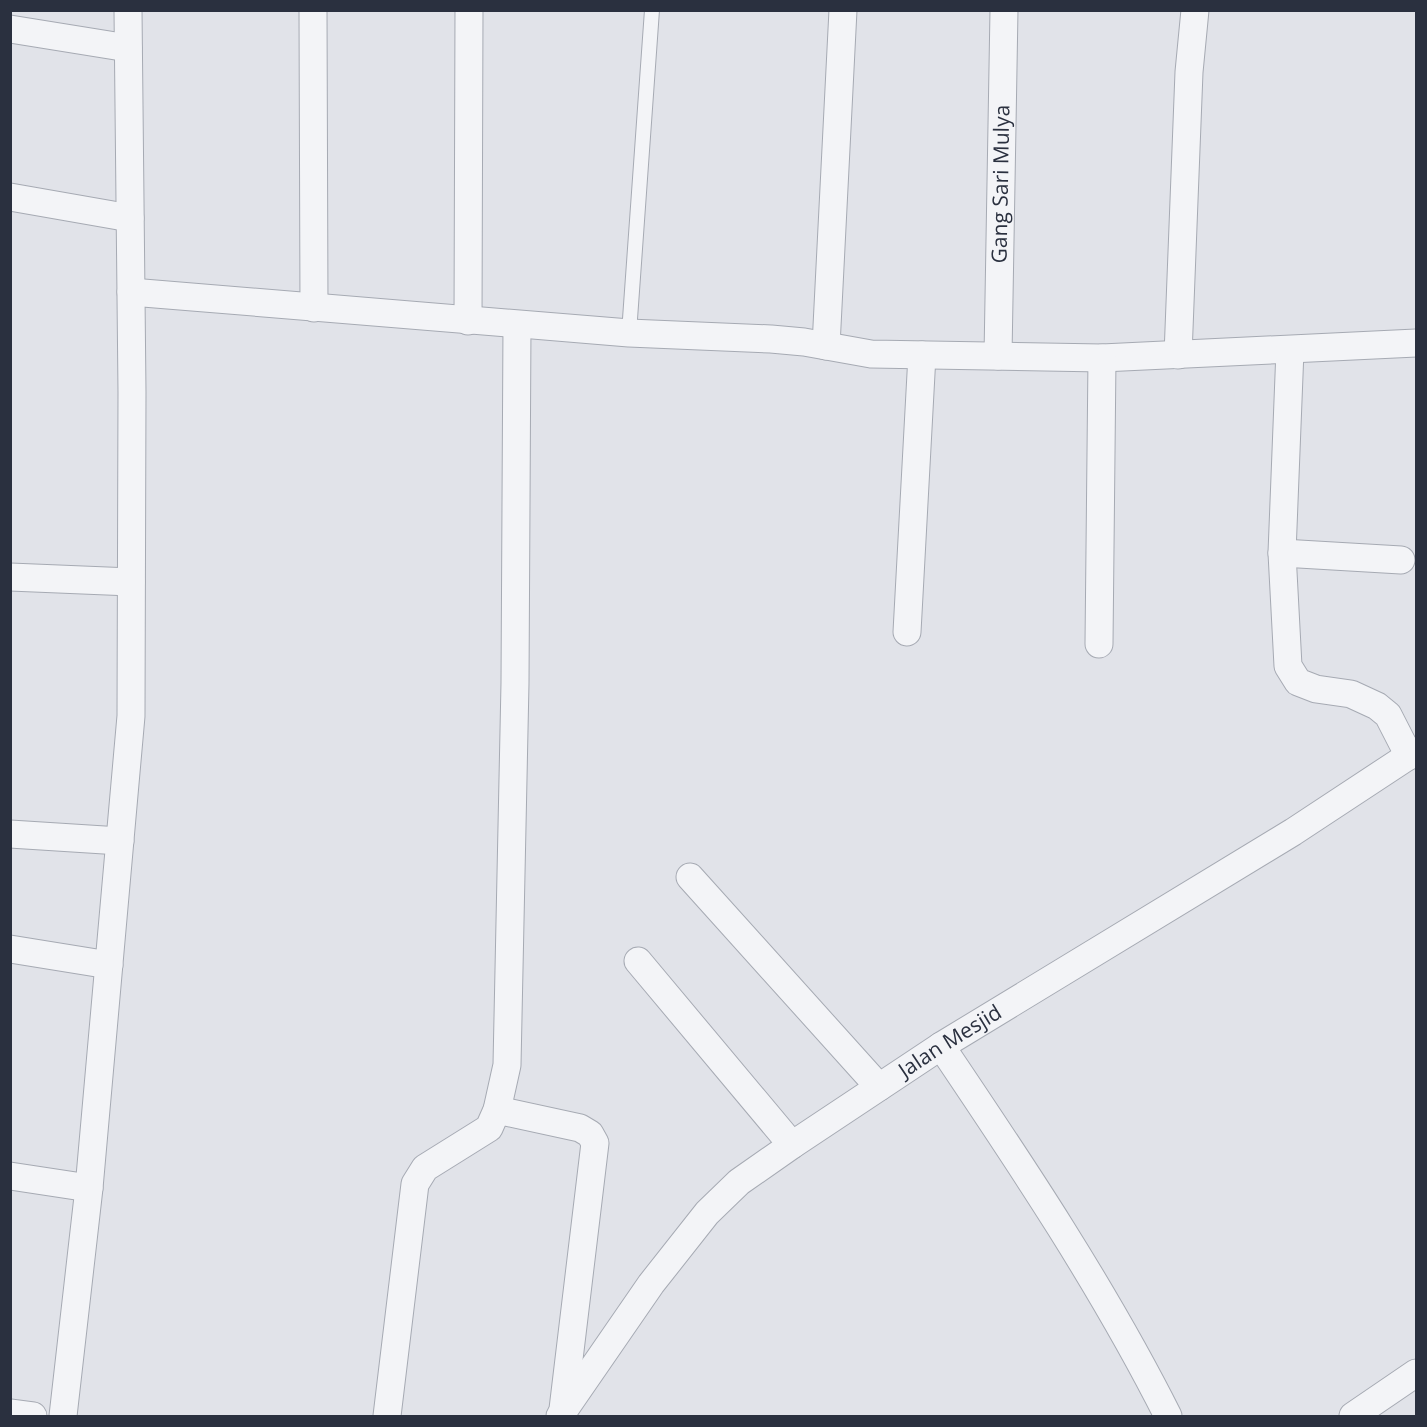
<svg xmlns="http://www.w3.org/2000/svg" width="1427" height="1427" font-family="'Open Sans',sans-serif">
	<rect width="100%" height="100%" fill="#e1e3e9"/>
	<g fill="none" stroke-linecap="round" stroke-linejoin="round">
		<defs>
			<path id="service" d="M 629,333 L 652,10"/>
			<g id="minor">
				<path d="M 313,10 L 314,308"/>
				<path d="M 10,29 L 128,48"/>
				<path d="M 10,197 L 130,218"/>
				<path d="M 131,292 L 629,333 L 771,339 L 804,342 L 871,354 L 1102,358 L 1416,343"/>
				<path d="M 468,321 L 469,10"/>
				<path d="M 826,346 L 843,10"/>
				<path d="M 1290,350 L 1282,553 L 1288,666 L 1298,682 L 1316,689 L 1351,694 L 1377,706 L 1388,715 L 1409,756"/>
				<path d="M 1178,355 L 1189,72 L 1195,10"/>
				<path id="s1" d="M 998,356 L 1004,10"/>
				<path d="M 1282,553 L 1401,560"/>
				<path d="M 10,577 L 131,582"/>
				<path d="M 907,632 L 922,355"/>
				<path d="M 1099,644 L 1102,358"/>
				<path d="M 10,834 L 120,841"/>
				<path d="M 690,877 L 879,1087"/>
				<path d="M 10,949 L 109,965"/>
				<path d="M 638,961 L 792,1145"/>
				<path d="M 941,1046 C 1022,1166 1103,1287 1168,1416"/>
				<path d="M 497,1110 L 580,1128 L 590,1134 L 595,1143 L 563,1409"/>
				<path d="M 10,1176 L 89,1188"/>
				<path d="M 10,1413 L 33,1416"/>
				<path d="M 63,1416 L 89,1188 L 131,716 L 132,392 L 128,10"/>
				<path d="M 387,1416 L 415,1184 L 425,1168 L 489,1128 L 497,1110 L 507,1065 L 515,683 L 517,325"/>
				<path id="s2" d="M 560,1416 L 651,1284 L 707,1213 L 739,1182 L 792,1145 L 941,1046 L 1293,832 L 1416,751"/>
				<path d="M 1353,1416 L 1416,1373"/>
			</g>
		</defs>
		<use href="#service" stroke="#a6aab3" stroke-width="16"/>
		<use href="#minor" stroke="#a6aab3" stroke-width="29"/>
		<use href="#service" stroke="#f3f4f7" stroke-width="14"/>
		<use href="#minor" stroke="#f3f4f7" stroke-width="27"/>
	</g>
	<g text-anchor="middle" stroke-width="5" stroke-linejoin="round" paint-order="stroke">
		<g font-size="21" fill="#2a303f" stroke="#f0f2f6">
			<text dy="7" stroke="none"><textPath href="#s1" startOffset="172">Gang Sari Mulya</textPath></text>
			<text dy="7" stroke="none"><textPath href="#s2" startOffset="549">Jalan Mesjid</textPath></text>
		</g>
	</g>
	<rect width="1427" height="1427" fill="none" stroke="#2a303f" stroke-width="24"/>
</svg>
